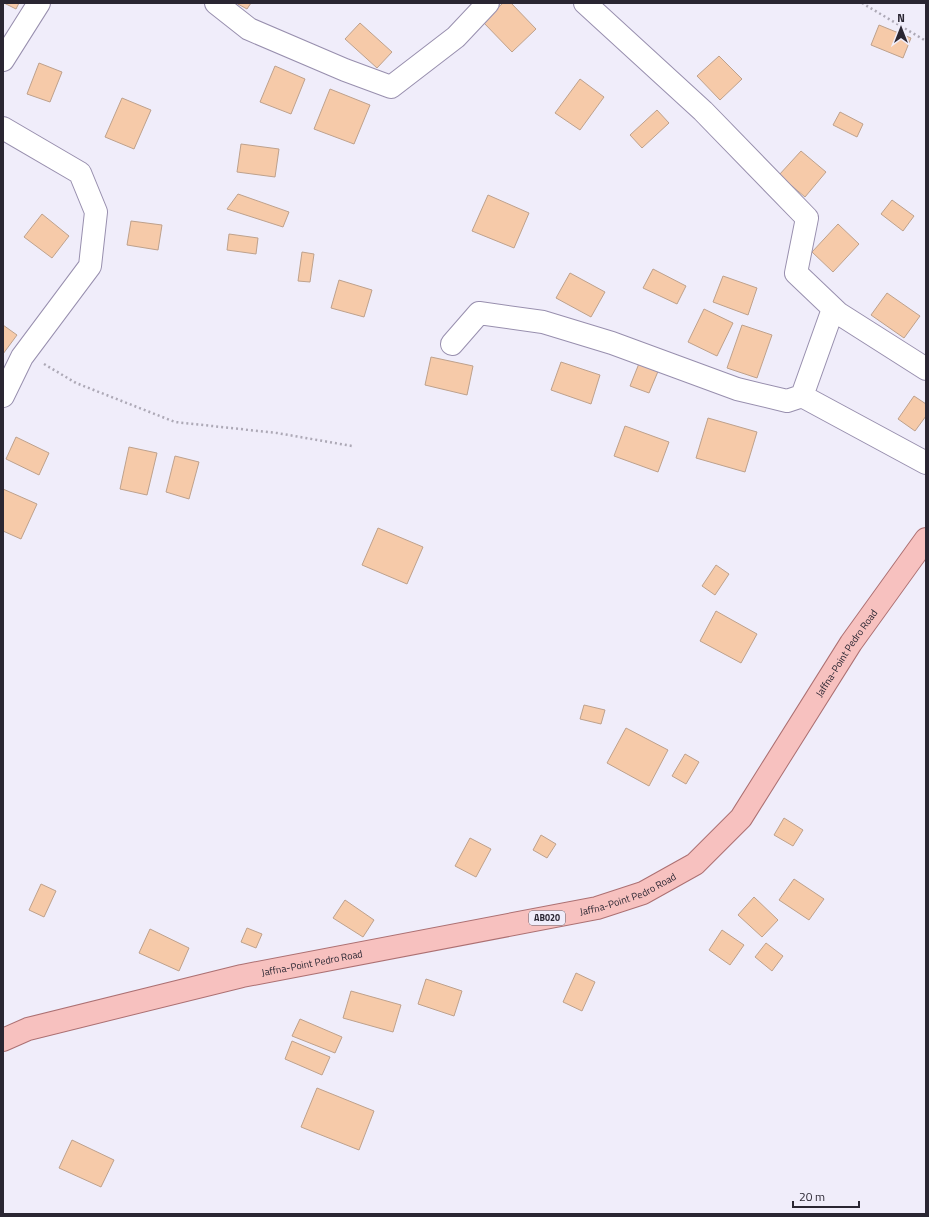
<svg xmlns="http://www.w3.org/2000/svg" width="929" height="1217" font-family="'Titillium Web',sans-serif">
	<rect width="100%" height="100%" fill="#f0edfa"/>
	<path fill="#f6caa9" stroke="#bea18c" d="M 4,3 L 19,3 L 16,9 Z
		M 236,3 L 251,3 L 247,9 Z
		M 503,3 L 511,3 L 536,29 L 512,52 L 483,22 Z
		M 360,23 L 392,52 L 377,68 L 345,39 Z
		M 879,25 L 911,38 L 903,58 L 871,45 Z
		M 719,56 L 742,79 L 720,100 L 697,76 Z
		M 39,63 L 62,72 L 50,102 L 27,94 Z
		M 275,66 L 305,79 L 291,114 L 260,102 Z
		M 580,79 L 604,97 L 580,130 L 555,113 Z
		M 330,89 L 370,105 L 354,144 L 314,129 Z
		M 122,98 L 151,110 L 134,149 L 105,137 Z
		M 657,110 L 669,123 L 642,148 L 630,135 Z
		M 840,112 L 863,124 L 857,137 L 833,125 Z
		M 241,144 L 279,149 L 275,177 L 237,172 Z
		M 801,151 L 826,172 L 805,197 L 779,175 Z
		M 238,194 L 289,212 L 283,227 L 227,209 Z
		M 488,195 L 529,213 L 514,248 L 472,231 Z
		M 892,200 L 914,216 L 903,231 L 881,214 Z
		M 42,214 L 69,236 L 52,258 L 24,237 Z
		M 131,221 L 162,225 L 158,250 L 127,245 Z
		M 838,224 L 859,244 L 833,272 L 812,252 Z
		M 229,234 L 258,238 L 256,254 L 227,250 Z
		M 302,252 L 314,254 L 310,282 L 298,281 Z
		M 653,269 L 686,286 L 677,304 L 643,288 Z
		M 570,273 L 605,292 L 591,317 L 556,298 Z
		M 723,276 L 757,288 L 748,315 L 713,302 Z
		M 339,280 L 372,290 L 364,317 L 331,308 Z
		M 887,293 L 920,316 L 904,338 L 871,315 Z
		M 704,309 L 733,323 L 717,356 L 688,342 Z
		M 3,325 L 17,335 L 3,354 Z
		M 742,325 L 772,335 L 757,378 L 727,368 Z
		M 431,357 L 473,366 L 467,395 L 425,385 Z
		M 640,361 L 659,369 L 649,393 L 630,386 Z
		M 561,362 L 600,375 L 591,404 L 551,390 Z
		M 914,396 L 926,404 L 926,416 L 915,431 L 898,419 Z
		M 708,418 L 757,432 L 745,472 L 696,458 Z
		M 625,426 L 669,442 L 658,472 L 614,456 Z
		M 16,437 L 49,453 L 39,475 L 6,459 Z
		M 129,447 L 157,453 L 147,495 L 120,489 Z
		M 175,456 L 199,462 L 189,499 L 166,492 Z
		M 3,489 L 37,504 L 21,539 L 3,531 Z
		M 378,528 L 423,547 L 407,584 L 362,565 Z
		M 716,565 L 729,574 L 715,595 L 702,586 Z
		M 716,611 L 757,634 L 741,663 L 700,641 Z
		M 584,705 L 605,710 L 601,724 L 580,719 Z
		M 626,728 L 668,750 L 649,786 L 607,763 Z
		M 685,754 L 699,762 L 686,784 L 672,776 Z
		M 784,818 L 803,830 L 793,846 L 774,835 Z
		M 541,835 L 556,844 L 547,858 L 533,850 Z
		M 470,838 L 491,849 L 476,877 L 455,866 Z
		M 794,879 L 824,899 L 809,920 L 779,900 Z
		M 41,884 L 56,891 L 44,917 L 29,910 Z
		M 754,897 L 778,920 L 762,937 L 738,915 Z
		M 345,900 L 374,920 L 363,937 L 333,918 Z
		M 247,928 L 262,934 L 256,948 L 241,942 Z
		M 150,929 L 189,948 L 179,971 L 139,953 Z
		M 722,930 L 744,945 L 730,965 L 709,950 Z
		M 766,943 L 783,956 L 772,971 L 755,957 Z
		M 576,973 L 595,982 L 582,1011 L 563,1002 Z
		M 426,979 L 462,991 L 454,1016 L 418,1004 Z
		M 351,991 L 401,1005 L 393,1032 L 343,1018 Z
		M 300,1019 L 342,1037 L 335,1053 L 292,1036 Z
		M 292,1041 L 330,1057 L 322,1075 L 285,1059 Z
		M 317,1088 L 374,1111 L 359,1150 L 301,1127 Z
		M 72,1140 L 114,1160 L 101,1187 L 59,1168 Z"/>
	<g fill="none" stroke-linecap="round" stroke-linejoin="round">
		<defs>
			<path id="minor" d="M 216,3 L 249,29 L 345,70 L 391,87 L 456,37 L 488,3
				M 585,3 L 703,111 L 807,218 L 796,273 L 838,313 L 926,369
				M 3,60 L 39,3
				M 3,128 L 80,173 L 96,212 L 90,266 L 22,357 L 3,396
				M 833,309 L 802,396 L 926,463
				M 452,344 L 479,313 L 543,322 L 612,343 L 737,389 L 787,401 L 802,396"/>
			<g id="major">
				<path id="s1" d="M 3,1040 L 28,1029 L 242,976 L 597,908 L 643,893 L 695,864 L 741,818 L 851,643 L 926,539"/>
			</g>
		</defs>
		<use href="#minor" stroke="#988fae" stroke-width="24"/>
		<use href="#major" stroke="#ac7072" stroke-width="24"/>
		<path stroke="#ada9b6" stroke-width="2.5" stroke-dasharray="2 3" stroke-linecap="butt" d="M 862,3 L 926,41
			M 44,364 L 76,383 L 175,422 L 277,433 L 352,446"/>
		<use href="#minor" stroke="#fff" stroke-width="22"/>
		<use href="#major" stroke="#f7c1bf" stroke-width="22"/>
	</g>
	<g text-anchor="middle" stroke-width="3" stroke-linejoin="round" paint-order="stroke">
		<rect fill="#f0edfa" stroke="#65626e" stroke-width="1" x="529" y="911" width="36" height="14" rx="3"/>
		<g font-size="9" font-weight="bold" fill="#2a2632">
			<text x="547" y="921">AB020</text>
		</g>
		<g font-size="10" fill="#2a2632" stroke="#f0edfa">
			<text dy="4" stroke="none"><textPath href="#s1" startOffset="978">Jaffna-Point Pedro Road</textPath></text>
			<text dy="4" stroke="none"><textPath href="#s1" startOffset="643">Jaffna-Point Pedro Road</textPath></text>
			<text dy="4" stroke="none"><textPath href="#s1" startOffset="319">Jaffna-Point Pedro Road</textPath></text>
		</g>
	</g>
	<rect width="929" height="1217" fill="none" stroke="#2a2632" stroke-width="8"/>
	<g transform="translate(901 28)" stroke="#f0edfa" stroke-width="3" paint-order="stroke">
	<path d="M0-3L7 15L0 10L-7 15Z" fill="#2a2632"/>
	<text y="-6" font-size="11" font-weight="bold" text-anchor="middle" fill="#2a2632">N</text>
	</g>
	<path d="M793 1201v6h66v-6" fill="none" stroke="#2a2632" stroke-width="2"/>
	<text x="799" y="1201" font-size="12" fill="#2a2632" stroke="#f0edfa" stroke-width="3" paint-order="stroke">20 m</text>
</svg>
